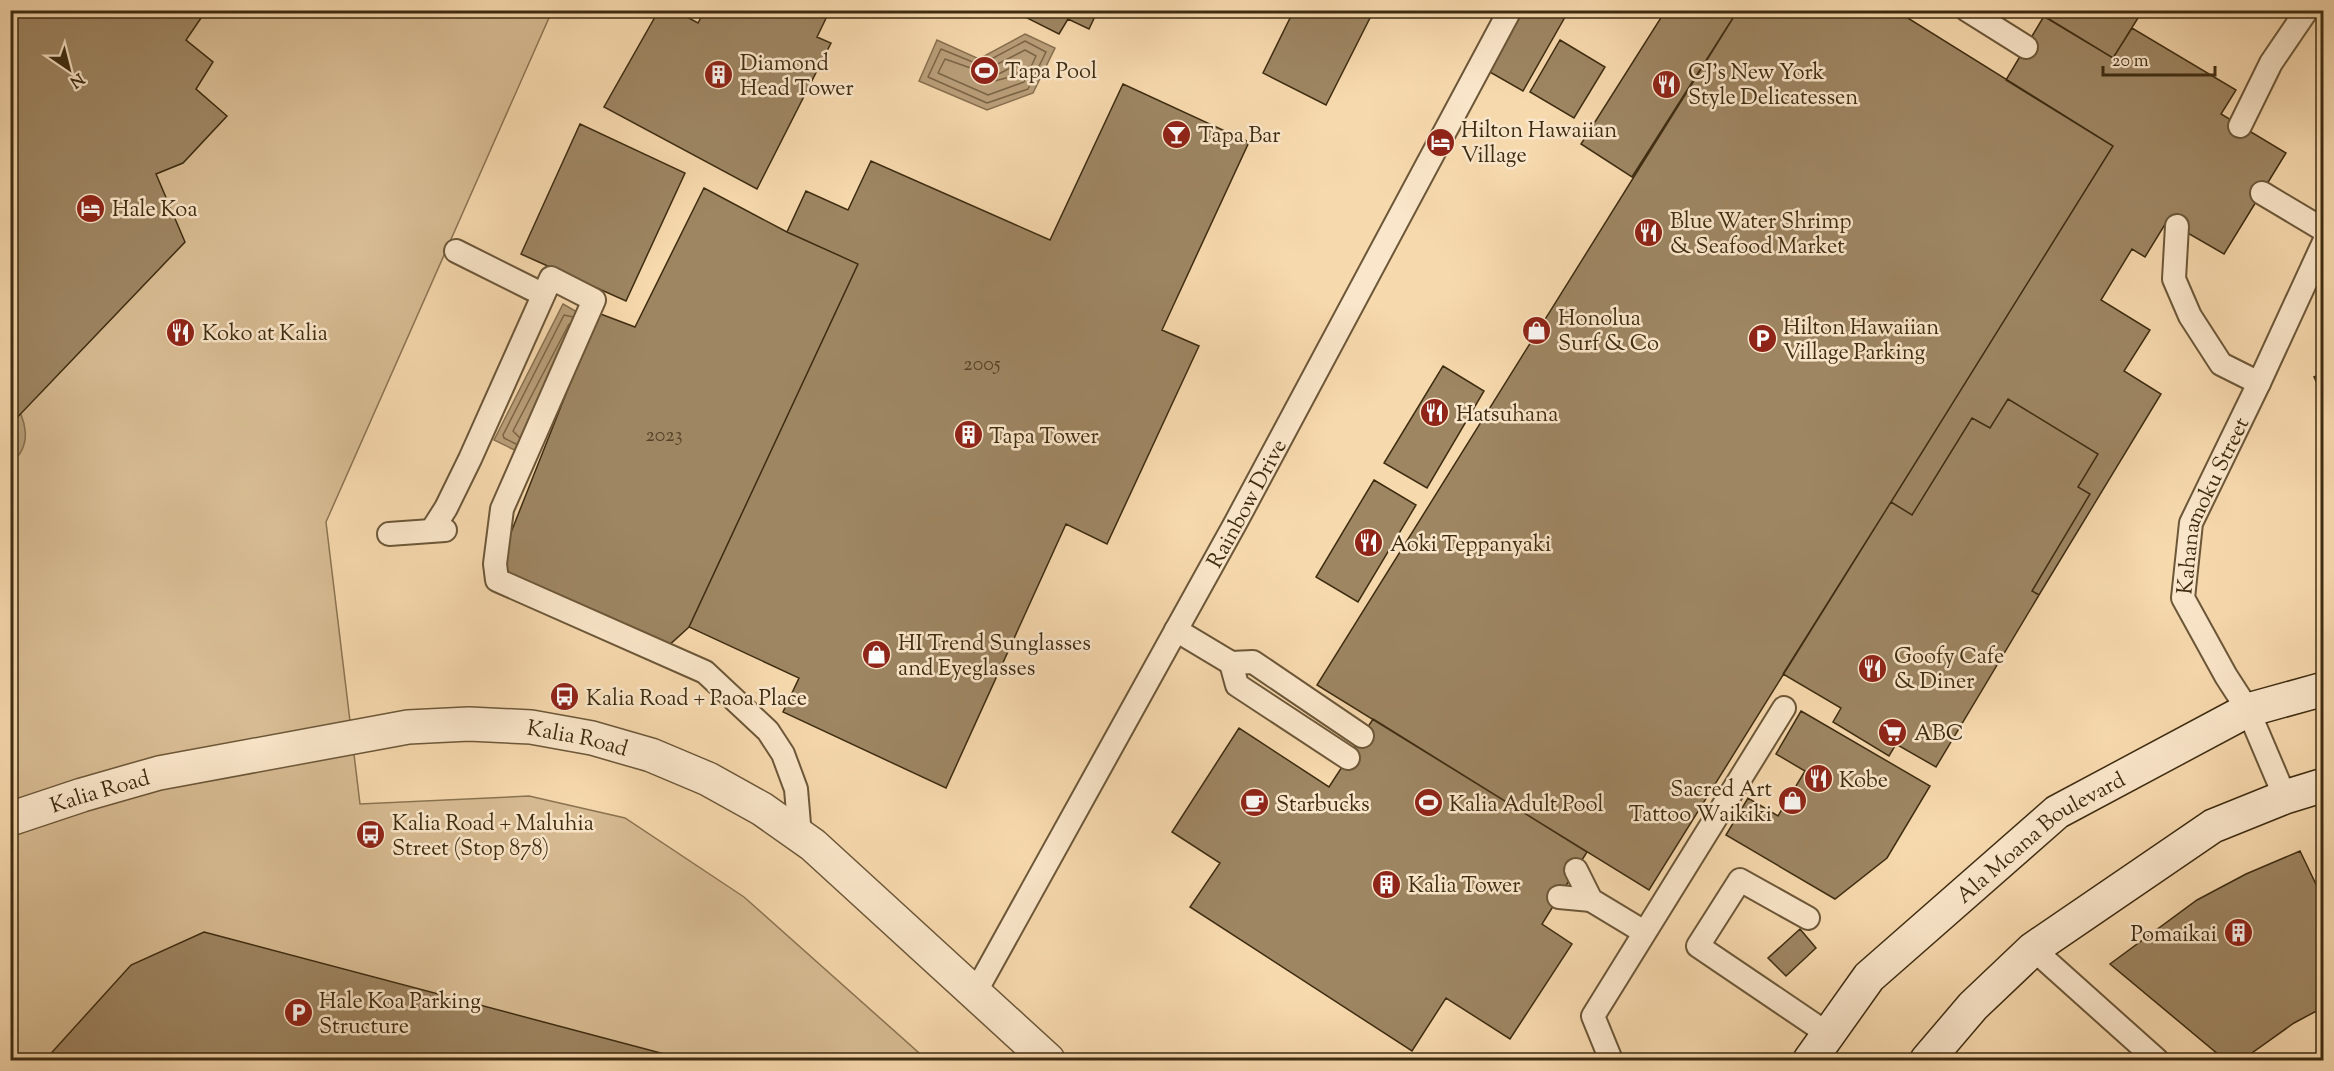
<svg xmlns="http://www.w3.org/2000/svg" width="2334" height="1071" font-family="'Sorts Mill Goudy',serif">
	<rect width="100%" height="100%" fill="#f7d9ae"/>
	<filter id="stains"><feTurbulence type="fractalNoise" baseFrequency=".00333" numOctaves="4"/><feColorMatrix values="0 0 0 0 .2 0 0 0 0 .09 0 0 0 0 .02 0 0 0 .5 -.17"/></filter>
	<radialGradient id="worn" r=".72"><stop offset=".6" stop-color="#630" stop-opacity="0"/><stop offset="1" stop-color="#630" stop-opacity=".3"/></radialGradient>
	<path fill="#d8bc93" stroke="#8b7452" stroke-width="1.5" d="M 10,11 L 552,11 L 326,522 L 360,804 L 529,796 L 625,818 L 744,897 L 927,1060 L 11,1060 Z"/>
	<path fill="#b89e79" stroke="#87704f" stroke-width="1.5" d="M 1025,34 L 1055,48 L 1033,93 L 987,110 L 919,81 L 937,40 L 979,59 Z
		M 563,304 L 598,324 L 531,458 L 494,440 Z
		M 11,399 C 27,418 33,446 11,463 Z"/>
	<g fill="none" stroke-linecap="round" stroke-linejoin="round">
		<path stroke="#7b6545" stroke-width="1.5" d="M 1025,41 L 1046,52 L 1028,89 L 987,103 L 928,77 L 941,49 L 980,65 Z
			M 1025,50 L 1036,56 L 1024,82 L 988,95 L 938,73 L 945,59 L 982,72 Z
			M 1016,65 L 1020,67 L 1017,75 L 991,82 L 991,78 Z
			M 520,438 L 513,431 L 569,324
			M 516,444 L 504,438 L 503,435 L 564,315 L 573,317"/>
	</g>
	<path fill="#9e8663" stroke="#3e2c11" stroke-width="1.5" d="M 10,10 L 193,10 L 201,18 L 186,40 L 213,62 L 196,89 L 227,116 L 183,163 L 156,174 L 185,242 L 10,425 Z
		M 659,10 L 674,10 L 698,23 L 705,10 L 830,10 L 817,37 L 831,43 L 757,189 L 604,107 Z
		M 1030,10 L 1098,10 L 1089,29 L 1068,19 L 1059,34 L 1027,18 Z
		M 1294,10 L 1374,10 L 1326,105 L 1263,73 Z
		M 1523,10 L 1569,10 L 1523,91 L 1488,71 Z
		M 1660,10 L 1738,10 L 1632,177 L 1581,144 L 1664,13 Z
		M 1738,10 L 1895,10 L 2113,146 L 1649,890 L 1317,685 Z
		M 2033,10 L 2143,10 L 2113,58 Z
		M 2044,16 L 2113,58 L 2132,28 L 2236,90 L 2221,114 L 2286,153 L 2224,254 L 2167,221 L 2145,257 L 2132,249 L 2101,300 L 2150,330 L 2124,371 L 2161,394 L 2039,595 L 2032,591 L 2090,494 L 2078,487 L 2098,454 L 2008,399 L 1990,428 L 1972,418 L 1912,515 L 1891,502 L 2113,146 L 2006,80 Z
		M 1560,40 L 1605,67 L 1574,118 L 1530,92 Z
		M 1123,84 L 1249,142 L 1162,330 L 1199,346 L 1107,544 L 1066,524 L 946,788 L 783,712 L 799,678 L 689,627 L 858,264 L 787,232 L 806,191 L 848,210 L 871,161 L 1050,240 Z
		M 580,124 L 685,173 L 626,301 L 521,254 Z
		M 704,188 L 787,232 L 858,264 L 689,627 L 667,647 L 512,582 L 503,566 L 508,540 L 598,313 L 635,327 Z
		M 1443,366 L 1484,391 L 1427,488 L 1384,463 Z
		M 2324,373 L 2324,398 L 2314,377 Z
		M 2008,399 L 2098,454 L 2078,487 L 2090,494 L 2032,591 L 2039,595 L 1936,767 L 1896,744 L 1889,756 L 1833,722 L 1841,708 L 1783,674 L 1891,502 L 1912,515 L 1972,418 L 1990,428 Z
		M 1374,480 L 1416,505 L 1358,602 L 1316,577 Z
		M 1801,711 L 1930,786 L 1887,858 L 1835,899 L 1726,835 L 1748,798 L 1778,816 L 1805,771 L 1776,754 Z
		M 1373,719 L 1587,852 L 1542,924 L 1572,944 L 1510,1039 L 1446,998 L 1412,1051 L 1190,907 L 1220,863 L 1172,832 L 1239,728 L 1329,787 Z
		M 2300,851 L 2324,901 L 2324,1007 L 2294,1023 L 2242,1060 L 2225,1060 L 2110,964 L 2197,900 L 2246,874 Z
		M 1800,929 L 1816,948 L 1786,976 L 1768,958 Z
		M 204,932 L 687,1060 L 45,1060 L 131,965 Z"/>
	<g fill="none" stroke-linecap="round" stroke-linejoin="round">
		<defs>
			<g id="service">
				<path d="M 1967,10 L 2026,47"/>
				<path d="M 2240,126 L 2271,63 L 2307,10"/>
				<path d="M 2262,193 L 2324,230"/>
				<path d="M 2177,226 L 2174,279 L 2190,316 L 2221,364 L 2259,383"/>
				<path d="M 456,251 L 532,289"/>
				<path d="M 432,530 L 446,508 L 470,459 L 551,278 L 594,300 L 502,509 L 495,564 L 497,580 L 705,672 L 768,731 L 783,754 L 796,789 L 800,836"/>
				<path d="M 389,534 L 445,530"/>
				<path d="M 1176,630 L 1231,663 L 1253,662 L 1362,736"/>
				<path d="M 1231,663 L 1237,685 L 1348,758"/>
				<path id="s1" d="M 2285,797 L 2248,710 L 2226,676 L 2183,598 L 2191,523 L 2259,383 L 2324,242"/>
				<path d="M 1576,870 L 1591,900 L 1644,932"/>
				<path d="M 1559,897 L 1591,900"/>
				<path d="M 1808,918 L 1740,880 L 1698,946 L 1828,1034"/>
				<path d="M 2033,949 L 2157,1060"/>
				<path id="s2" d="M 975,993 L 1236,522 L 1510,10"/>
				<path d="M 1611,1060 L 1593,1016 L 1784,708"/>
			</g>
			<g id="tertiary">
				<path id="s3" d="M 10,819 L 82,795 L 159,773 L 408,727 L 469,724 L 531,727 L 592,738 L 651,755 L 708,779 L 762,809 L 813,845 L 1048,1060"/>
			</g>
			<g id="secondary">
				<path id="s4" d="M 1810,1060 L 1869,977 L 2057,812 L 2248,710 L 2324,689"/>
				<path d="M 1927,1060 L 1973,1006 L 2033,949 L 2213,826 L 2285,797 L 2324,785"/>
			</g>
		</defs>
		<use href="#service" stroke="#6c5738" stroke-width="26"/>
		<use href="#tertiary" stroke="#6c5738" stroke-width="36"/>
		<use href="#secondary" stroke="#3e2c11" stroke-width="36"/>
		<use href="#service" stroke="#fae6ca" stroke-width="22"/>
		<use href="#tertiary" stroke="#fae6ca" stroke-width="33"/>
		<use href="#secondary" stroke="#fae6ca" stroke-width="33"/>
	</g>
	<defs>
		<symbol id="stadium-disc" viewBox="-11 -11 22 22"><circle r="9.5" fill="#8f2418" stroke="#fae6ca"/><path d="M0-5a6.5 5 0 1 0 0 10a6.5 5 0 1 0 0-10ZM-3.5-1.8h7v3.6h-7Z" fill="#fff"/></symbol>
		<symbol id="building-disc" viewBox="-11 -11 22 22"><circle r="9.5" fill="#8f2418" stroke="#fae6ca"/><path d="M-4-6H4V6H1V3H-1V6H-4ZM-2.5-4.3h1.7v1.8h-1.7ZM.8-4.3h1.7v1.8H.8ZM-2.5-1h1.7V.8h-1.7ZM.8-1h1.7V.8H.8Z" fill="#fff"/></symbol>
		<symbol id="restaurant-disc" viewBox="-11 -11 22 22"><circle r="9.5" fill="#8f2418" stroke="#fae6ca"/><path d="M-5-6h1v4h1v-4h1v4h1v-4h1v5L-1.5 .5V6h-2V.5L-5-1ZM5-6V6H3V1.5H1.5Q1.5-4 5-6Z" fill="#fff"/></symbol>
		<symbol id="bar-disc" viewBox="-11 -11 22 22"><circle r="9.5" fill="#8f2418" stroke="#fae6ca"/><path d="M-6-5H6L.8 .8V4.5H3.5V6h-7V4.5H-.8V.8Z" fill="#fff"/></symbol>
		<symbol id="hotel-disc" viewBox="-11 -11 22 22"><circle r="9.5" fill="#8f2418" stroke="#fae6ca"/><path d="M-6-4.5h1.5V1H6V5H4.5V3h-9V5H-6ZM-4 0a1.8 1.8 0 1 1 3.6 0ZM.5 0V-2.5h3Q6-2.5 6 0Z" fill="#fff"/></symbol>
		<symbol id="shop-disc" viewBox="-11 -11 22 22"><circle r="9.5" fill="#8f2418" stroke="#fae6ca"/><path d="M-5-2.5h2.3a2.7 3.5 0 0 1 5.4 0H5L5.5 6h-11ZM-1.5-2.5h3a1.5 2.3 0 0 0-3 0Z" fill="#fff"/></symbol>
		<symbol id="parking-disc" viewBox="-11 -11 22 22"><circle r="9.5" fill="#8f2418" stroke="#fae6ca"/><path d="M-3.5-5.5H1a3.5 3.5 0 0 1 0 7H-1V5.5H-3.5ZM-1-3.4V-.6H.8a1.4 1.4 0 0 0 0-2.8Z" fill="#fff"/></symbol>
		<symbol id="bus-disc" viewBox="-11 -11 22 22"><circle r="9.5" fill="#8f2418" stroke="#fae6ca"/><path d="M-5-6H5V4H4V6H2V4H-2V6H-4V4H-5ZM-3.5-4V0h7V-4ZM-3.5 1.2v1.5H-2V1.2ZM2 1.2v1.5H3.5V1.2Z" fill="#fff"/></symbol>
		<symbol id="supermarket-disc" viewBox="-11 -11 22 22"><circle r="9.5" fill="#8f2418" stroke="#fae6ca"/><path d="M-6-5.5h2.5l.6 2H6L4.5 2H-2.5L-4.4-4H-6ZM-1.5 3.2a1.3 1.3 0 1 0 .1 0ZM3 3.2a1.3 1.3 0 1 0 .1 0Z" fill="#fff"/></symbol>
		<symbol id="cafe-disc" viewBox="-11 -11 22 22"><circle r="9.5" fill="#8f2418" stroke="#fae6ca"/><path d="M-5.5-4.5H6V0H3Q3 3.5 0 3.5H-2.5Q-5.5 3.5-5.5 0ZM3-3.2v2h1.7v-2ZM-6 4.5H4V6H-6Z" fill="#fff"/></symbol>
	</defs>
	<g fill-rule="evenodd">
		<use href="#stadium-disc" x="968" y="54" width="33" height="33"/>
		<use href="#building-disc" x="702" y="58" width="33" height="33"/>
		<use href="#restaurant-disc" x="1650" y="68" width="33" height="33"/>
		<use href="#bar-disc" x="1160" y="118" width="33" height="33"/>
		<use href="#hotel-disc" x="1424" y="126" width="33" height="33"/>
		<use href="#hotel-disc" x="74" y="192" width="33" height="33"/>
		<use href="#restaurant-disc" x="1632" y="216" width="33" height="33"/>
		<use href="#shop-disc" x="1520" y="314" width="33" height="33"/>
		<use href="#restaurant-disc" x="164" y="316" width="33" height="33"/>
		<use href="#parking-disc" x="1746" y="322" width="33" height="33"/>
		<use href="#restaurant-disc" x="1418" y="396" width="33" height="33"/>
		<use href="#building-disc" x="952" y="418" width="33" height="33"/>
		<use href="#restaurant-disc" x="1352" y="526" width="33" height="33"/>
		<use href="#shop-disc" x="860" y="638" width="33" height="33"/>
		<use href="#restaurant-disc" x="1856" y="652" width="33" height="33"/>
		<use href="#bus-disc" x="548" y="680" width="33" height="33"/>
		<use href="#supermarket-disc" x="1876" y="716" width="33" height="33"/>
		<use href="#restaurant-disc" x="1802" y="762" width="33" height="33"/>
		<use href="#shop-disc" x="1776" y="784" width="33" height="33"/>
		<use href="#cafe-disc" x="1238" y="786" width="33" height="33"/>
		<use href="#stadium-disc" x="1412" y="786" width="33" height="33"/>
		<use href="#bus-disc" x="354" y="818" width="33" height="33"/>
		<use href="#building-disc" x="1370" y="868" width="33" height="33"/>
		<use href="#building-disc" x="2222" y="916" width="33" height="33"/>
		<use href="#parking-disc" x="282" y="996" width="33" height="33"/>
	</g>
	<g text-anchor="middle" stroke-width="5" stroke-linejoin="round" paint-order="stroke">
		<g font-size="20" fill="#564226">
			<text x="982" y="370">2005</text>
			<text x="664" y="441">2023</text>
		</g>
		<g font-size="22" fill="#3e2c11" stroke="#fae6ca" text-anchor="start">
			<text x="740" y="70">Diamond<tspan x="740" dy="25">Head Tower</tspan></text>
			<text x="1005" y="78">Tapa Pool</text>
			<text x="1688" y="79">CJ’s New York<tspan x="1688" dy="25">Style Delicatessen</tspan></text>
			<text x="1461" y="137">Hilton Hawaiian<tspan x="1461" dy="25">Village</tspan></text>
			<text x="1198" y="142">Tapa Bar</text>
			<text x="112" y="216">Hale Koa</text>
			<text x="1670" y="228">Blue Water Shrimp<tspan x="1670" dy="25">&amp; Seafood Market</tspan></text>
			<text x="1558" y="325">Honolua<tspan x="1558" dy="25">Surf &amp; Co</tspan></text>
			<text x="1783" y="334">Hilton Hawaiian<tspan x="1783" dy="25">Village Parking</tspan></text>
			<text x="202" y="340">Koko at Kalia</text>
			<text x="1456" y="421">Hatsuhana</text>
			<text x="989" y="443">Tapa Tower</text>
			<text x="1390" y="551">Aoki Teppanyaki</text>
			<text x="898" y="650">HI Trend Sunglasses<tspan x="898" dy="25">and Eyeglasses</tspan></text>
			<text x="1894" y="663">Goofy Cafe<tspan x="1894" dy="25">&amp; Diner</tspan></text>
			<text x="586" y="705">Kalia Road + Paoa Place</text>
			<text x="1914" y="740">ABC</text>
			<text x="1839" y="787">Kobe</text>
			<text x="1772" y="796" text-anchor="end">Sacred Art<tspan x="1772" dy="25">Tattoo Waikiki</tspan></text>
			<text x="1276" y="811">Starbucks</text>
			<text x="1449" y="811">Kalia Adult Pool</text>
			<text x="392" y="830">Kalia Road + Maluhia<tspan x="392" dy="25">Street (Stop 878)</tspan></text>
			<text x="1408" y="892">Kalia Tower</text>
			<text x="2217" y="941" text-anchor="end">Pomaikai</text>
			<text x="319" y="1008">Hale Koa Parking<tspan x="319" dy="25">Structure</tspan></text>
		</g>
		<g font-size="22" fill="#3e2c11" stroke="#fae6ca">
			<text dy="8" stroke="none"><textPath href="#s2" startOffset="560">Rainbow Drive</textPath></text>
			<text dy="8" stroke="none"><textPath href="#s1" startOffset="322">Kahanamoku Street</textPath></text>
			<text dy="8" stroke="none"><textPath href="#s3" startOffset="580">Kalia Road</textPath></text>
			<text dy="8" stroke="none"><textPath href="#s3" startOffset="94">Kalia Road</textPath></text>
			<text dy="8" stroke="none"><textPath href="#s4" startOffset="324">Ala Moana Boulevard</textPath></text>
		</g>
	</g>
	<rect width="2334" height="1071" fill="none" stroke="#f7d9ae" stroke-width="36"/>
	<rect x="12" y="12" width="2310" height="1047" fill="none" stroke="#3e2c11" stroke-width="3"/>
	<rect x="18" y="18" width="2298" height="1035" fill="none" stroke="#3e2c11" stroke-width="1.5"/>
	<g transform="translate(69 69) rotate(145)" stroke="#fae6ca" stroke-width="4.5" paint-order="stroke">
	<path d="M0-4.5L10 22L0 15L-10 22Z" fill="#3e2c11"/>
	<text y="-9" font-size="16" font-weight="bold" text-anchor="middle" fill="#3e2c11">N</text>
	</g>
	<path d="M2103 66v9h112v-9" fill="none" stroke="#3e2c11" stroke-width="3"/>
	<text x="2112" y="66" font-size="18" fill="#3e2c11" stroke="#fae6ca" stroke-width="4.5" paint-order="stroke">20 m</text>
	<rect width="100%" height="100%" filter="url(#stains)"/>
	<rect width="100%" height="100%" fill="url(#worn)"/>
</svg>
